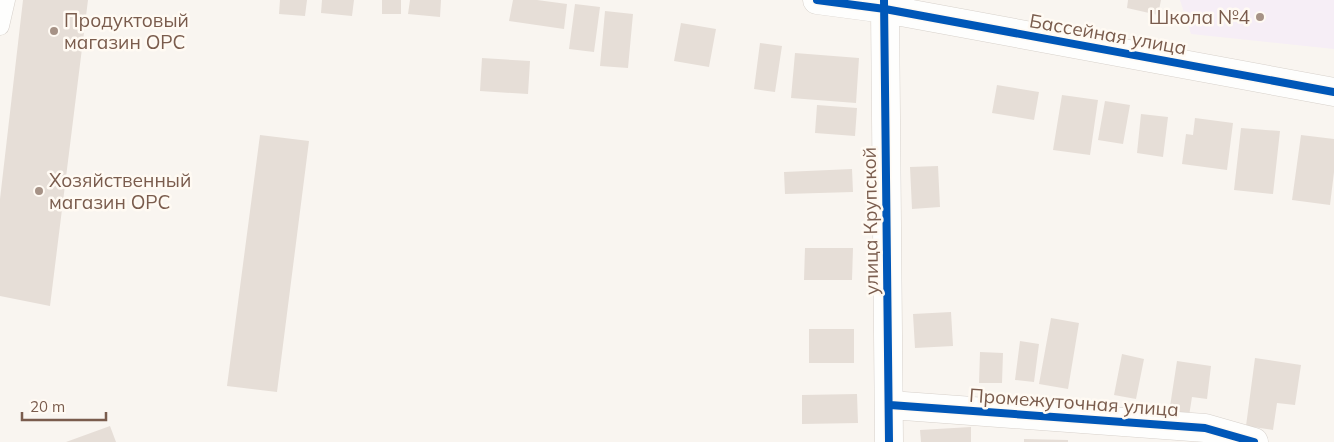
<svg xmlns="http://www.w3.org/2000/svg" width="1334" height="442" font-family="Mulish,sans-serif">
	<rect width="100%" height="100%" fill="#f9f5f0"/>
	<path fill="#f6eef6" d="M 1180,0 L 1334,0 L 1334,49 L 1191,34 Z"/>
	<path fill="#e6ded7" d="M 23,0 L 88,0 L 50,306 L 0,296 L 0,199 Z
		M 280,0 L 307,0 L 305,16 L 279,14 Z
		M 322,0 L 354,0 L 352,16 L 321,13 Z
		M 382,0 L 401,0 L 401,14 L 382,14 Z
		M 410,0 L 441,0 L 440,17 L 408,14 Z
		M 513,0 L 537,0 L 567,4 L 564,29 L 509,21 Z
		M 1128,0 L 1161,0 L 1158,15 L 1127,8 Z
		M 575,4 L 600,7 L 594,52 L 569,49 Z
		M 605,11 L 633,14 L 628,68 L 600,66 Z
		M 681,23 L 716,29 L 709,67 L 674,61 Z
		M 760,43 L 782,46 L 775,92 L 754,89 Z
		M 795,53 L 859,58 L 856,103 L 791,98 Z
		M 482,58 L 530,61 L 528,94 L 480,91 Z
		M 997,85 L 1039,92 L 1034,120 L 992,113 Z
		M 1062,95 L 1098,100 L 1090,155 L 1053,150 Z
		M 1105,101 L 1130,105 L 1123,144 L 1098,140 Z
		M 817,105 L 857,108 L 855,136 L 815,133 Z
		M 1141,114 L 1168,117 L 1163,157 L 1137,153 Z
		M 1195,118 L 1233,123 L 1227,170 L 1182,164 L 1186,134 L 1193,135 Z
		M 1241,128 L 1280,131 L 1273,194 L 1234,190 Z
		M 260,135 L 309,141 L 277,392 L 227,386 Z
		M 1301,135 L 1334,139 L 1334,172 L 1330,205 L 1292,200 Z
		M 938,166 L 940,207 L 912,209 L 910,167 Z
		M 852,169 L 853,192 L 785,194 L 784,172 Z
		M 805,248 L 853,248 L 852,280 L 804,280 Z
		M 951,312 L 953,346 L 915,348 L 913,314 Z
		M 1051,318 L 1079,323 L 1068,389 L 1039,384 Z
		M 809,329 L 854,329 L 854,363 L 809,363 Z
		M 1020,341 L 1039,344 L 1034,382 L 1015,380 Z
		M 980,352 L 1003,353 L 1002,383 L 979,383 Z
		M 1122,354 L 1144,359 L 1136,399 L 1114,395 Z
		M 1255,358 L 1301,365 L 1295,405 L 1277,403 L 1273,430 L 1246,426 Z
		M 1177,361 L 1211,366 L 1207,399 L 1192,397 L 1189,416 L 1169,413 Z
		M 857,394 L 858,423 L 802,424 L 802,395 Z
		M 110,426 L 116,442 L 66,442 Z
		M 971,427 L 971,442 L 921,442 L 920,430 Z
		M 1024,439 L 1068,440 L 1068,442 L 1024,442 Z"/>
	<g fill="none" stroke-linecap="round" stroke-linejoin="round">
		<defs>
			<path id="service" d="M 0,26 L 6,0"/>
			<path id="minor" d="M 890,405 L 1205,428 L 1254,442"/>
			<path id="tertiary" d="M 817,0 L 885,9 L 1334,92
				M 885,9 L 889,442"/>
		</defs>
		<use href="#service" stroke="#d7d1cb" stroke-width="19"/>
		<use href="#minor" stroke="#d7d1cb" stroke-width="29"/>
		<use href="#tertiary" stroke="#d7d1cb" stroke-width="29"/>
		<use href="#service" stroke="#fefefd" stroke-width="18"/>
		<use href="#minor" stroke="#fefefd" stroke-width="28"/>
		<use href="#tertiary" stroke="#fefefd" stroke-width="28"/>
		<defs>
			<path id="cycleway" d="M 817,0 L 885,9 L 1334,92
				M 884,0 L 889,442
				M 890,405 L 1205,428 L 1254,442"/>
		</defs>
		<use href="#cycleway" stroke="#fffaf3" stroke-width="11"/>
		<use href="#cycleway" stroke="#0057b8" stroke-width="8"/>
	</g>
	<g fill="#a69286" stroke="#fffaf3" stroke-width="2">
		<circle cx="1260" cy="17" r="5"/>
		<circle cx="54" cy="31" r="5"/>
		<circle cx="39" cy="191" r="5"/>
	</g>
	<g text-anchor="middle" stroke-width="5" stroke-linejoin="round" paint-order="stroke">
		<g font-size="19" fill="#7a5c4d" stroke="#fffaf3" text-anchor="start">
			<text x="1250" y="24" text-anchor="end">Школа №4</text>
			<text x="64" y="27">Продуктовый<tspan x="64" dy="22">магазин ОРС</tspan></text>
			<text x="49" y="187">Хозяйственный<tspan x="49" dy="22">магазин ОРС</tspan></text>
		</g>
		<g font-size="19" fill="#7a5c4d" stroke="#fffaf3">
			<text transform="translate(1108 34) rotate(10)" y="7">Бассейная улица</text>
			<text transform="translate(870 221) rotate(-91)" y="7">улица Крупской</text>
			<text transform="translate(1074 402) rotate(4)" y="7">Промежуточная улица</text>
		</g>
	</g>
	<path d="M22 412v8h84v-8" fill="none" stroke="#7a5c4d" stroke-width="2.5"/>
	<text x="30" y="412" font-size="15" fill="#7a5c4d" stroke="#fffaf3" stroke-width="4" paint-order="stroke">20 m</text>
</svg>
